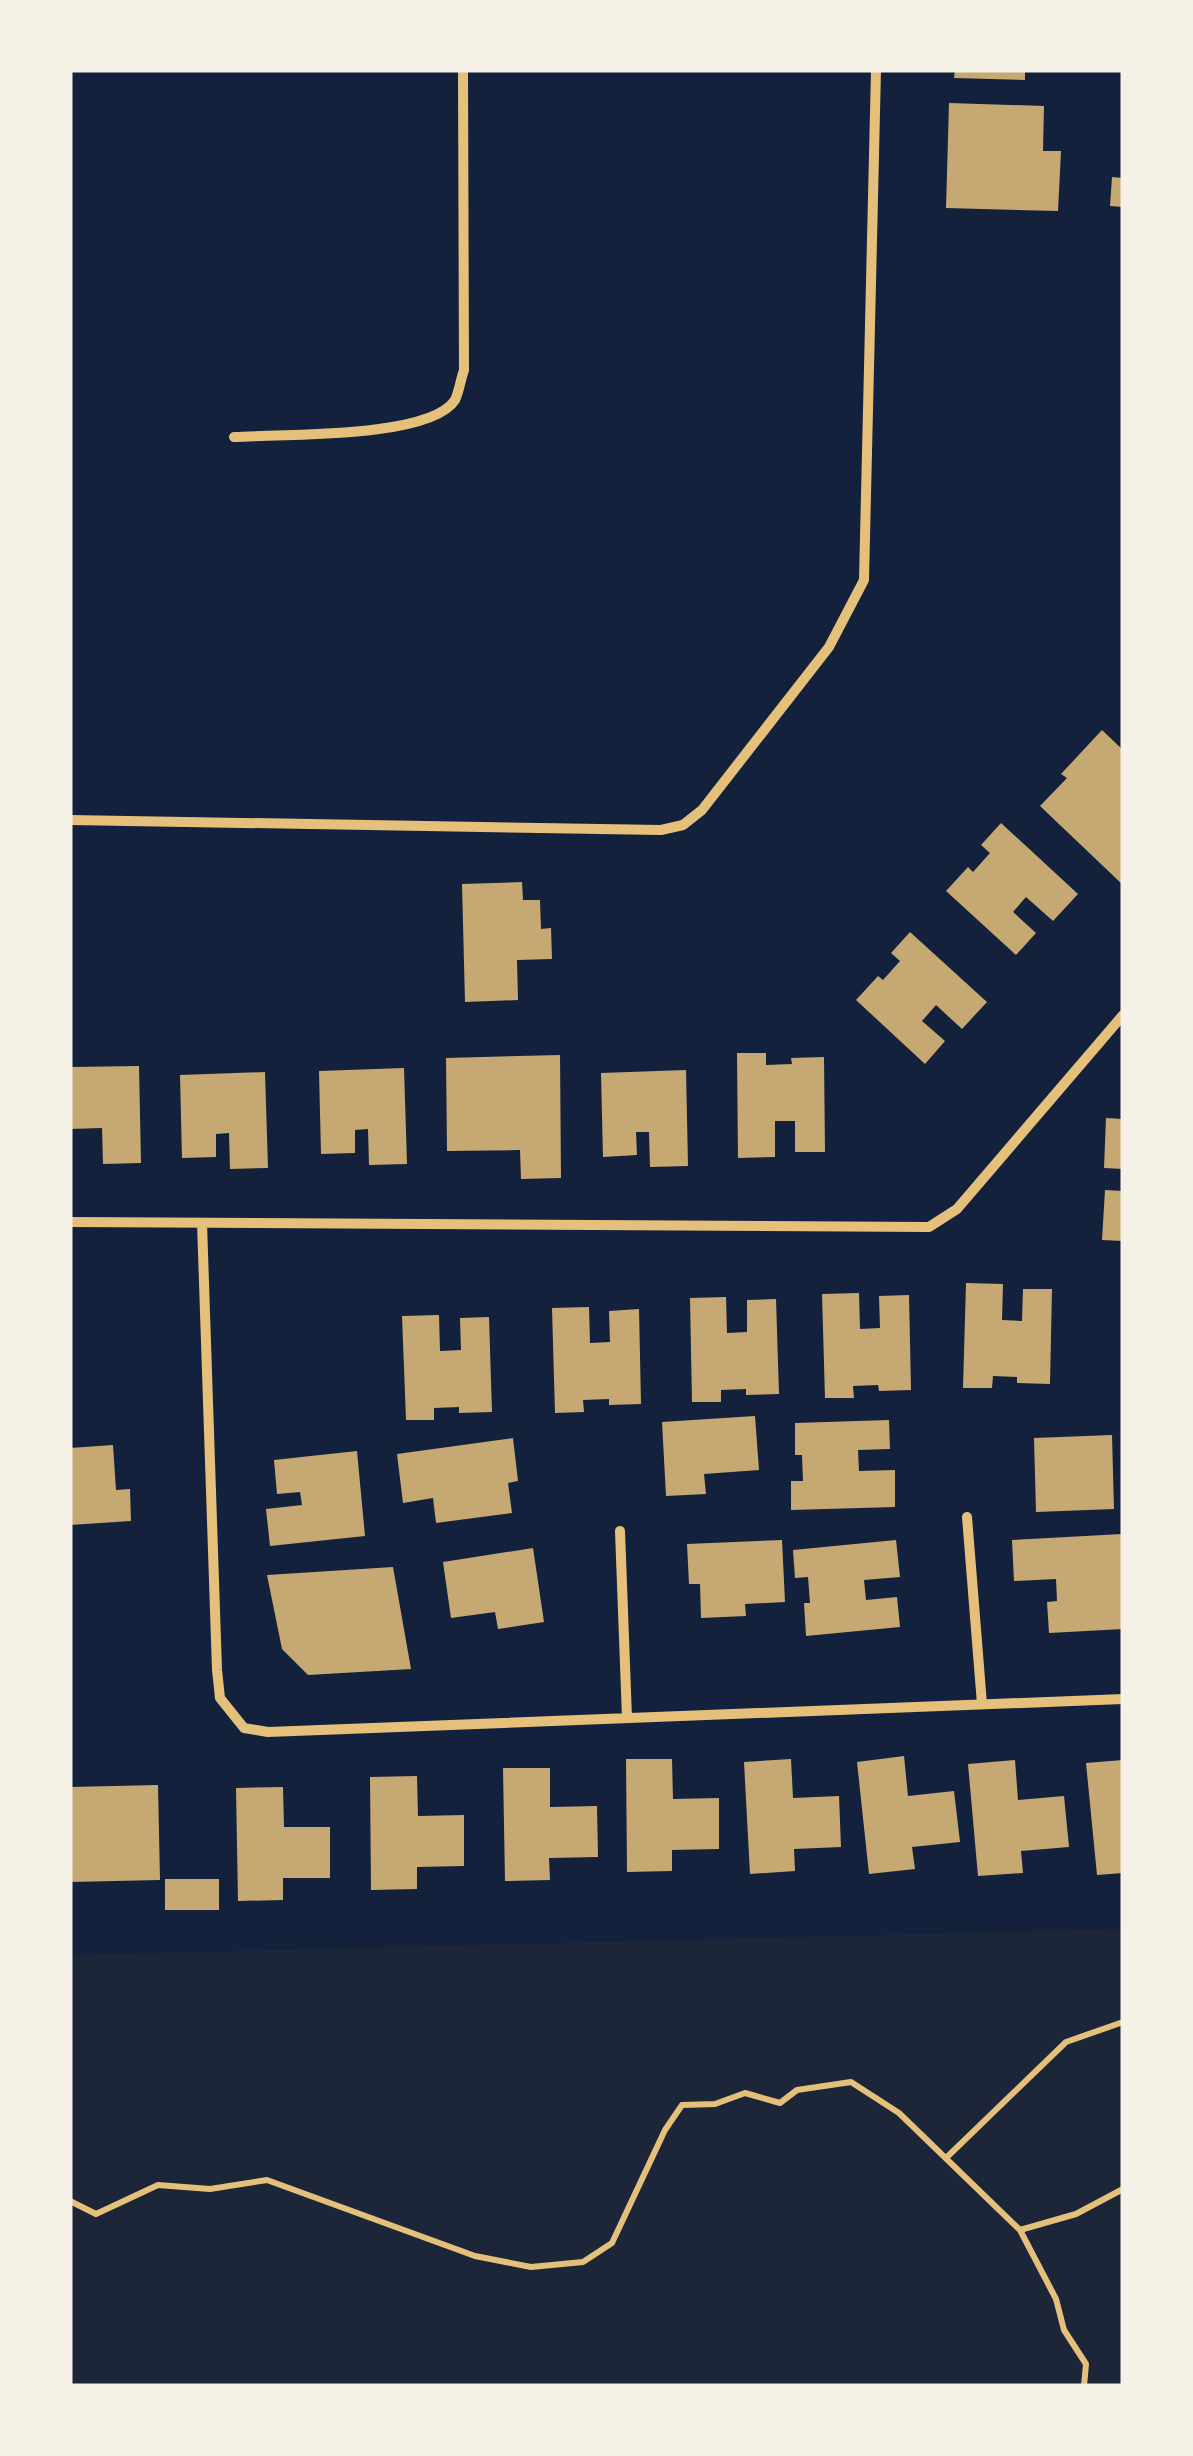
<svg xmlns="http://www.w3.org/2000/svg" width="1193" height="2456" font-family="Manrope,sans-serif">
	<rect width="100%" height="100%" fill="#14213d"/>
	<path fill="#1d2539" d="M 1123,1929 L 1123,2386 L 70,2386 L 70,1955 Z"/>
	<path fill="#c6a872" d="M 955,70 L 1025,70 L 1025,80 L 954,78 Z
		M 949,103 L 1044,106 L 1043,151 L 1061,151 L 1058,211 L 946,208 Z
		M 1112,177 L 1123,178 L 1123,207 L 1110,206 Z
		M 1102,730 L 1123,750 L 1123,885 L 1040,806 L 1067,778 L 1061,774 Z
		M 1001,823 L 1078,894 L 1053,921 L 1026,897 L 1013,912 L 1036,933 L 1016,955 L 946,891 L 968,867 L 973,872 L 990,853 L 981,845 Z
		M 522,882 L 523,900 L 540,900 L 541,929 L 551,928 L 552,959 L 517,960 L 518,1000 L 465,1002 L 462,884 Z
		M 910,932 L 987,1002 L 962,1029 L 936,1005 L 922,1021 L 945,1041 L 925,1064 L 856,1000 L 878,976 L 883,980 L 900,961 L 891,953 Z
		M 737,1053 L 766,1053 L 766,1065 L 792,1064 L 791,1058 L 824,1057 L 825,1152 L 795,1152 L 795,1121 L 775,1121 L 775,1157 L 738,1158 Z
		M 560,1055 L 561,1178 L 521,1179 L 520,1150 L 447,1151 L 446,1058 Z
		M 139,1066 L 141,1163 L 103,1164 L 102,1128 L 70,1129 L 70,1067 Z
		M 404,1068 L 407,1164 L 369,1165 L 368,1129 L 355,1130 L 355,1153 L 321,1154 L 319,1071 Z
		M 686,1070 L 688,1166 L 650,1167 L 649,1132 L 636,1132 L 637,1155 L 603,1157 L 601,1073 Z
		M 265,1072 L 268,1168 L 230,1169 L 229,1133 L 216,1134 L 216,1157 L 182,1158 L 180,1075 Z
		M 1106,1118 L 1123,1119 L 1123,1169 L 1104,1168 Z
		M 1105,1190 L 1123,1191 L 1123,1241 L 1102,1240 Z
		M 966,1283 L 1003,1284 L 1002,1320 L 1022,1321 L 1023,1289 L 1052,1289 L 1050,1384 L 1017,1383 L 1017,1377 L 993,1376 L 992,1388 L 963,1388 Z
		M 859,1293 L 860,1329 L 880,1328 L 879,1296 L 909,1295 L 911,1390 L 879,1391 L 878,1385 L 853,1386 L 854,1398 L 825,1398 L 822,1294 Z
		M 726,1297 L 727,1333 L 747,1332 L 747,1300 L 776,1299 L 779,1394 L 746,1395 L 746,1389 L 721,1390 L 721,1402 L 692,1402 L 690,1298 Z
		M 589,1307 L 590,1343 L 610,1342 L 609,1311 L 639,1309 L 641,1404 L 609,1405 L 609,1399 L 583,1400 L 584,1412 L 555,1413 L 552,1308 Z
		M 439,1315 L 440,1351 L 461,1350 L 460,1318 L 489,1317 L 492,1412 L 459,1413 L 459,1407 L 434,1408 L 434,1420 L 406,1420 L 402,1316 Z
		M 755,1416 L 759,1470 L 704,1474 L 706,1494 L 666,1496 L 662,1422 Z
		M 889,1420 L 890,1449 L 858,1450 L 859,1471 L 895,1470 L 895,1507 L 791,1510 L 791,1481 L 803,1481 L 802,1455 L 795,1455 L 795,1423 Z
		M 1112,1435 L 1114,1509 L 1036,1512 L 1034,1438 Z
		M 513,1438 L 518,1481 L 508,1483 L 512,1513 L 436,1523 L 433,1498 L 403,1503 L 397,1454 Z
		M 113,1445 L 116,1490 L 130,1489 L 131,1521 L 70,1525 L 70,1448 Z
		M 357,1451 L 365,1536 L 270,1546 L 266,1509 L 302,1505 L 300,1492 L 277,1494 L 274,1460 Z
		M 1122,1534 L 1123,1629 L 1049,1633 L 1047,1602 L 1057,1601 L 1056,1579 L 1014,1581 L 1012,1540 Z
		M 782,1540 L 785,1602 L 745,1604 L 746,1616 L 701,1618 L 700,1584 L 689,1584 L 687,1544 Z
		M 896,1540 L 900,1577 L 864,1580 L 866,1600 L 897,1597 L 900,1627 L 806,1636 L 804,1603 L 810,1603 L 808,1577 L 795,1578 L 793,1550 Z
		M 533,1548 L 544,1622 L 498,1629 L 495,1612 L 451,1618 L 443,1562 Z
		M 393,1567 L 411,1669 L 308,1675 L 282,1649 L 267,1575 Z
		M 904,1756 L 908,1796 L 954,1791 L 960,1842 L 912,1847 L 915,1869 L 869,1874 L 857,1762 Z
		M 626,1759 L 672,1759 L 673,1799 L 719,1798 L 719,1849 L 672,1850 L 672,1871 L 627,1872 Z
		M 791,1759 L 793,1798 L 839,1796 L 841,1847 L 794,1849 L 795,1871 L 750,1874 L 744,1762 Z
		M 1015,1760 L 1018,1800 L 1064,1796 L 1069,1847 L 1021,1851 L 1023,1873 L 978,1876 L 968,1764 Z
		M 1123,1760 L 1123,1873 L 1097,1875 L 1086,1763 Z
		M 503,1768 L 550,1768 L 550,1807 L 597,1806 L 598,1857 L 549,1858 L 550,1880 L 505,1881 Z
		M 417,1776 L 418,1816 L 464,1815 L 464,1866 L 417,1867 L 417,1889 L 371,1890 L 370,1777 Z
		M 158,1785 L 160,1880 L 70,1882 L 70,1787 Z
		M 283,1787 L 284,1827 L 330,1827 L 330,1878 L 283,1878 L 283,1900 L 238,1901 L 236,1788 Z
		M 165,1879 L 219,1879 L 219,1910 L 165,1910 Z"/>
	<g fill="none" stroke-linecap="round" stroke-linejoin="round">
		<path stroke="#e5c07b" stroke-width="6" d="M 946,2158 L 1066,2042 L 1123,2022
			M 70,2201 L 96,2214 L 158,2185 L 210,2189 L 267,2180 L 475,2256 L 531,2267 L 583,2262 L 612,2243 L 665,2130 L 682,2105 L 715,2104 L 745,2093 L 780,2103 L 797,2090 L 851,2082 L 899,2113 L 1020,2230 L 1056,2299 L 1064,2330 L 1086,2364 L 1084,2386
			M 1020,2230 L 1076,2214 L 1123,2189"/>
		<path stroke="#e5c07b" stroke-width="10" d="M 234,437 C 279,434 430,439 455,400 C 459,392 461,378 464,370 L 463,70
			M 70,820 L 661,830 L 683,825 L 702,810 L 829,647 L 864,580 L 876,70
			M 70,1222 L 929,1227 L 957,1209 L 1123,1015
			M 202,1223 L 217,1670 L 220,1698 L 244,1728 L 268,1732 L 1123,1699
			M 967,1517 L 982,1704
			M 620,1531 L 627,1718"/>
	</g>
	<rect width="1193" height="2456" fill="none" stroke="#f6f1e7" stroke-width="145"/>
</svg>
